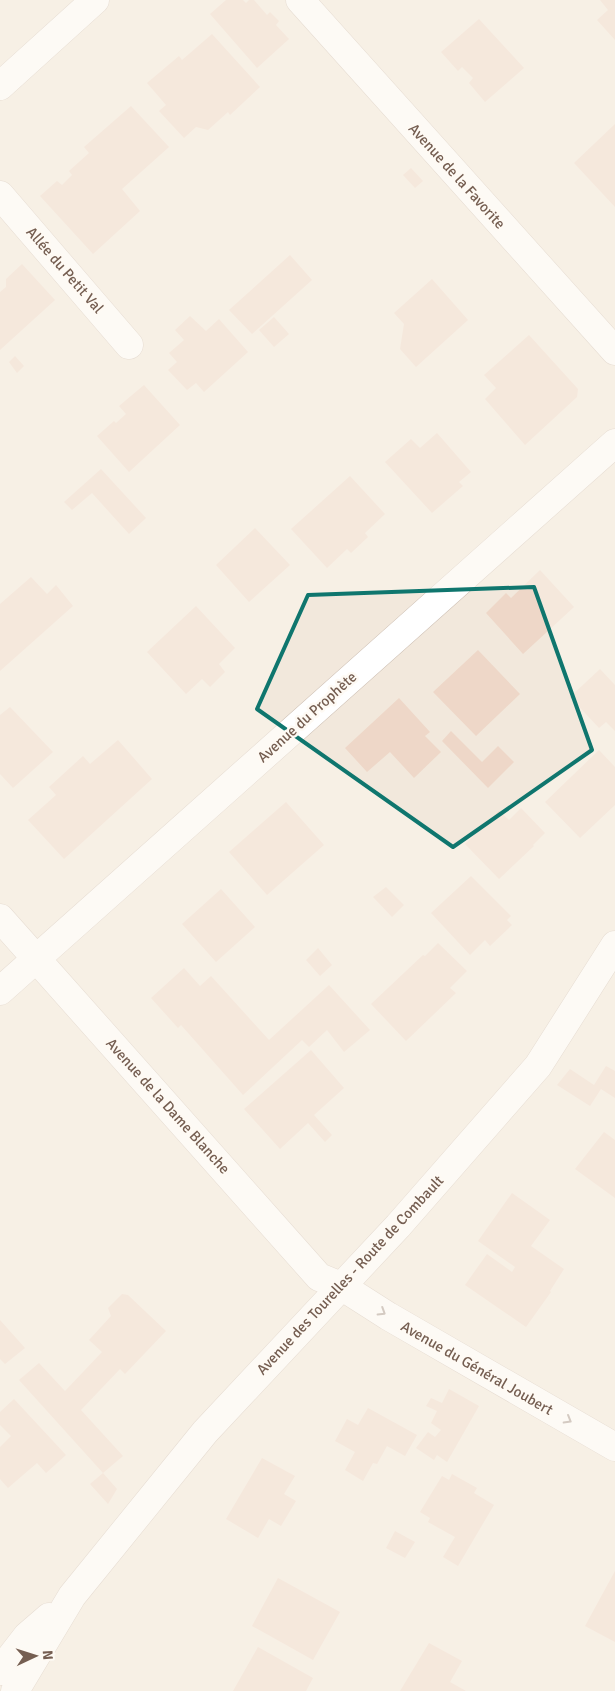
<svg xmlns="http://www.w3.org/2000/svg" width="615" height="1691" font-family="Signika,sans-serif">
	<rect width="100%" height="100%" fill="#fbf6ed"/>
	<path fill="#f2e8dc" d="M 0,0 L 615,0 L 615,1691 L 0,1691 Z"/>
	<path fill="#eed7c8" d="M 226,0 L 243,0 L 246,3 L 249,0 L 254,0 L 267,15 L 270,12 L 279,21 L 276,25 L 289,39 L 257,68 L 210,14 Z
		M 600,0 L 615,0 L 615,40 L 597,20 L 608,10 Z
		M 479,19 L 524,68 L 485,102 L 469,83 L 473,78 L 462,67 L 458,71 L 441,52 Z
		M 212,34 L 260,87 L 230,115 L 228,112 L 208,130 L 196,127 L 184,138 L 159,111 L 166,105 L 147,83 L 179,56 L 182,60 Z
		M 131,106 L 169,147 L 122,189 L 140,211 L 93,254 L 40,196 L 57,181 L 62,185 L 72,175 L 69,171 L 89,153 L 84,147 Z
		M 615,124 L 615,207 L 574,163 Z
		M 411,168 L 423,181 L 415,188 L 403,175 Z
		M 290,255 L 312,280 L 252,334 L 229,310 Z
		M 22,264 L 55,300 L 0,350 L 0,292 L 6,287 L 6,279 Z
		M 432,279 L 468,320 L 416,367 L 400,349 L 404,324 L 394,313 Z
		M 190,316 L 206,331 L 219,319 L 248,352 L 204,392 L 196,383 L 187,390 L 168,370 L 177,362 L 169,353 L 184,340 L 175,330 Z
		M 274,317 L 289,334 L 274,347 L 259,330 Z
		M 529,335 L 578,389 L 577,397 L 525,445 L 485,399 L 496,388 L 484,375 Z
		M 15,356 L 24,366 L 17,373 L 9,362 Z
		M 144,385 L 180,425 L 129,472 L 97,436 L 114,421 L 116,423 L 126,414 L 119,406 Z
		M 437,433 L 471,472 L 459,482 L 463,486 L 432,513 L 385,462 L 411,439 L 420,448 Z
		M 101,469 L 146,518 L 129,534 L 92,493 L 72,510 L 64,502 Z
		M 350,476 L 385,514 L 365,533 L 368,537 L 351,553 L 347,549 L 327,568 L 291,529 Z
		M 255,528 L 290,565 L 249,602 L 216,565 Z
		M 540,570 L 574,607 L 523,654 L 486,613 L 506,593 L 511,598 Z
		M 31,577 L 47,594 L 56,585 L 73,606 L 0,671 L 0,604 Z
		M 196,606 L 235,648 L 219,664 L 225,672 L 210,687 L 202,679 L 186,694 L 147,652 Z
		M 478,650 L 520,694 L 476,736 L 433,692 Z
		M 600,669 L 615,685 L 615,731 L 606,722 L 599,728 L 570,697 Z
		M 399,698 L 430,732 L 425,736 L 441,752 L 414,778 L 390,752 L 367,772 L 345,748 Z
		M 10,707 L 53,752 L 13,788 L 0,774 L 0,715 Z
		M 451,731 L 482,762 L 498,746 L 514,762 L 488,788 L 442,741 Z
		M 118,740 L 152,779 L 64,859 L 28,820 L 56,795 L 49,787 L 83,756 L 90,764 Z
		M 599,750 L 615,767 L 615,805 L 580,838 L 545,802 Z
		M 286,802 L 324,845 L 267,895 L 229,852 Z
		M 521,808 L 545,833 L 533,845 L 534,846 L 499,879 L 465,844 L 499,811 L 509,820 Z
		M 471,876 L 511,916 L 507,920 L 512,925 L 490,946 L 485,940 L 470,955 L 431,913 Z
		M 386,887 L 404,905 L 392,917 L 373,897 Z
		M 221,889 L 255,927 L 216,962 L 182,924 Z
		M 438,943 L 467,971 L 450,988 L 456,993 L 406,1041 L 371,1004 L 423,955 L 425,956 Z
		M 318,948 L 332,965 L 320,976 L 306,960 Z
		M 184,968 L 200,986 L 211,976 L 269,1040 L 329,985 L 370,1030 L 344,1052 L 327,1030 L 309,1047 L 302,1040 L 243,1095 L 181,1025 L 178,1028 L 151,998 Z
		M 311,1050 L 344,1088 L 314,1115 L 332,1135 L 325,1142 L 308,1123 L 280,1149 L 244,1109 Z
		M 606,1066 L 615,1071 L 615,1098 L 601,1089 L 590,1106 L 557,1085 L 570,1069 L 594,1085 Z
		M 604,1132 L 615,1140 L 615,1198 L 575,1169 Z
		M 512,1193 L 550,1220 L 531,1246 L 564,1269 L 550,1291 L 551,1292 L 526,1327 L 465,1285 L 487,1254 L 512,1272 L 515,1267 L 478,1241 Z
		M 122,1294 L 128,1295 L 166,1331 L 125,1374 L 120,1369 L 81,1410 L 123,1456 L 103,1473 L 19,1380 L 39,1363 L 65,1391 L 102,1352 L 89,1340 L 111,1316 L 108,1308 Z
		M 0,1320 L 25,1348 L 5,1364 L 0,1359 Z
		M 449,1389 L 479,1406 L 447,1462 L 437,1455 L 434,1460 L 416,1448 L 428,1432 L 435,1437 L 441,1430 L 431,1423 L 437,1411 L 426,1406 L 431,1398 L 442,1403 Z
		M 14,1399 L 66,1455 L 46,1473 L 37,1463 L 8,1488 L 0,1479 L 0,1447 L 11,1436 L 0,1425 L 0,1412 Z
		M 368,1408 L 417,1435 L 405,1456 L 387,1446 L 377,1464 L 373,1463 L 363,1481 L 345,1470 L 355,1452 L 335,1441 L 347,1419 L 358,1425 Z
		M 262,1458 L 295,1476 L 284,1494 L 296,1501 L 281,1526 L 269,1519 L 258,1538 L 226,1519 Z
		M 103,1473 L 117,1489 L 108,1504 L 90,1484 Z
		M 452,1474 L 477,1488 L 474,1493 L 494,1505 L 458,1566 L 443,1557 L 455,1537 L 428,1522 L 430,1518 L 420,1512 L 442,1476 L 449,1480 Z
		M 395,1531 L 415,1542 L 405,1558 L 386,1548 Z
		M 615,1571 L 615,1642 L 585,1626 Z
		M 278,1578 L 340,1612 L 313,1660 L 252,1626 Z
		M 429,1643 L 462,1661 L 450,1682 L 466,1691 L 400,1691 Z
		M 258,1647 L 313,1678 L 306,1691 L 233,1691 Z"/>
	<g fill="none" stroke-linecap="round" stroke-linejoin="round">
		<defs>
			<path id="minor" d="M 300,0 L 615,351
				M 0,86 L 95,0
				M 0,195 L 129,345
				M 0,918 L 319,1277 L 341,1286 L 388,1316 L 615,1447
				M 0,991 L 615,443
				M 0,1671 L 27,1636 L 49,1617
				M 15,1691 L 72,1596 L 205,1432 L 398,1226 L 538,1066 L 615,945"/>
		</defs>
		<use href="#minor" stroke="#cdbfb3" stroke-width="29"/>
		<use href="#minor" stroke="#fff" stroke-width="28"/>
	</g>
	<defs><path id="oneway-chevron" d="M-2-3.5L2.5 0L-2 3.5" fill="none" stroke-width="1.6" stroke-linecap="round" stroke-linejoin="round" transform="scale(1.25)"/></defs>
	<g stroke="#a5968e">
		<use href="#oneway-chevron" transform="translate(382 1312) rotate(32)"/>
		<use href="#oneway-chevron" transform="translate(568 1420) rotate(30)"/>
	</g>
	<path d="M0 0H615V1691H0ZM 534,587 L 592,750 L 453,847 L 257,709 L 308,595 Z" fill="#fbf6ed" fill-opacity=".55" fill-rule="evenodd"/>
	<path fill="none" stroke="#0f766e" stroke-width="4" stroke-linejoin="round" d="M 534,587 L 592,750 L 453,847 L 257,709 L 308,595 Z"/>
	<g text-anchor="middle" stroke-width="5" stroke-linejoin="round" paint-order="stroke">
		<g font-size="15" fill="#755e51" stroke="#fefaf4">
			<text transform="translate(457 176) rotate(48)" y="5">Avenue de la Favorite</text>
			<text transform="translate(65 270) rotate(49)" y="5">Allée du Petit Val</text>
			<text transform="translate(307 717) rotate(-42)" y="5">Avenue du Prophète</text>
			<text transform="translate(168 1106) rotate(48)" y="5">Avenue de la Dame Blanche</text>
			<text transform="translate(350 1275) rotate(-47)" y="5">Avenue des Tourelles - Route de Combault</text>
			<text transform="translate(477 1368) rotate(30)" y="5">Avenue du Général Joubert</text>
		</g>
	</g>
	<g transform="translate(35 1656) rotate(86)" stroke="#fefaf4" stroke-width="4" paint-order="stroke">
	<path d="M0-4L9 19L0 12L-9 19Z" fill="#755e51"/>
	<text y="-8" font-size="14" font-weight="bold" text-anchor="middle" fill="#755e51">N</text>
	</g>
</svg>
